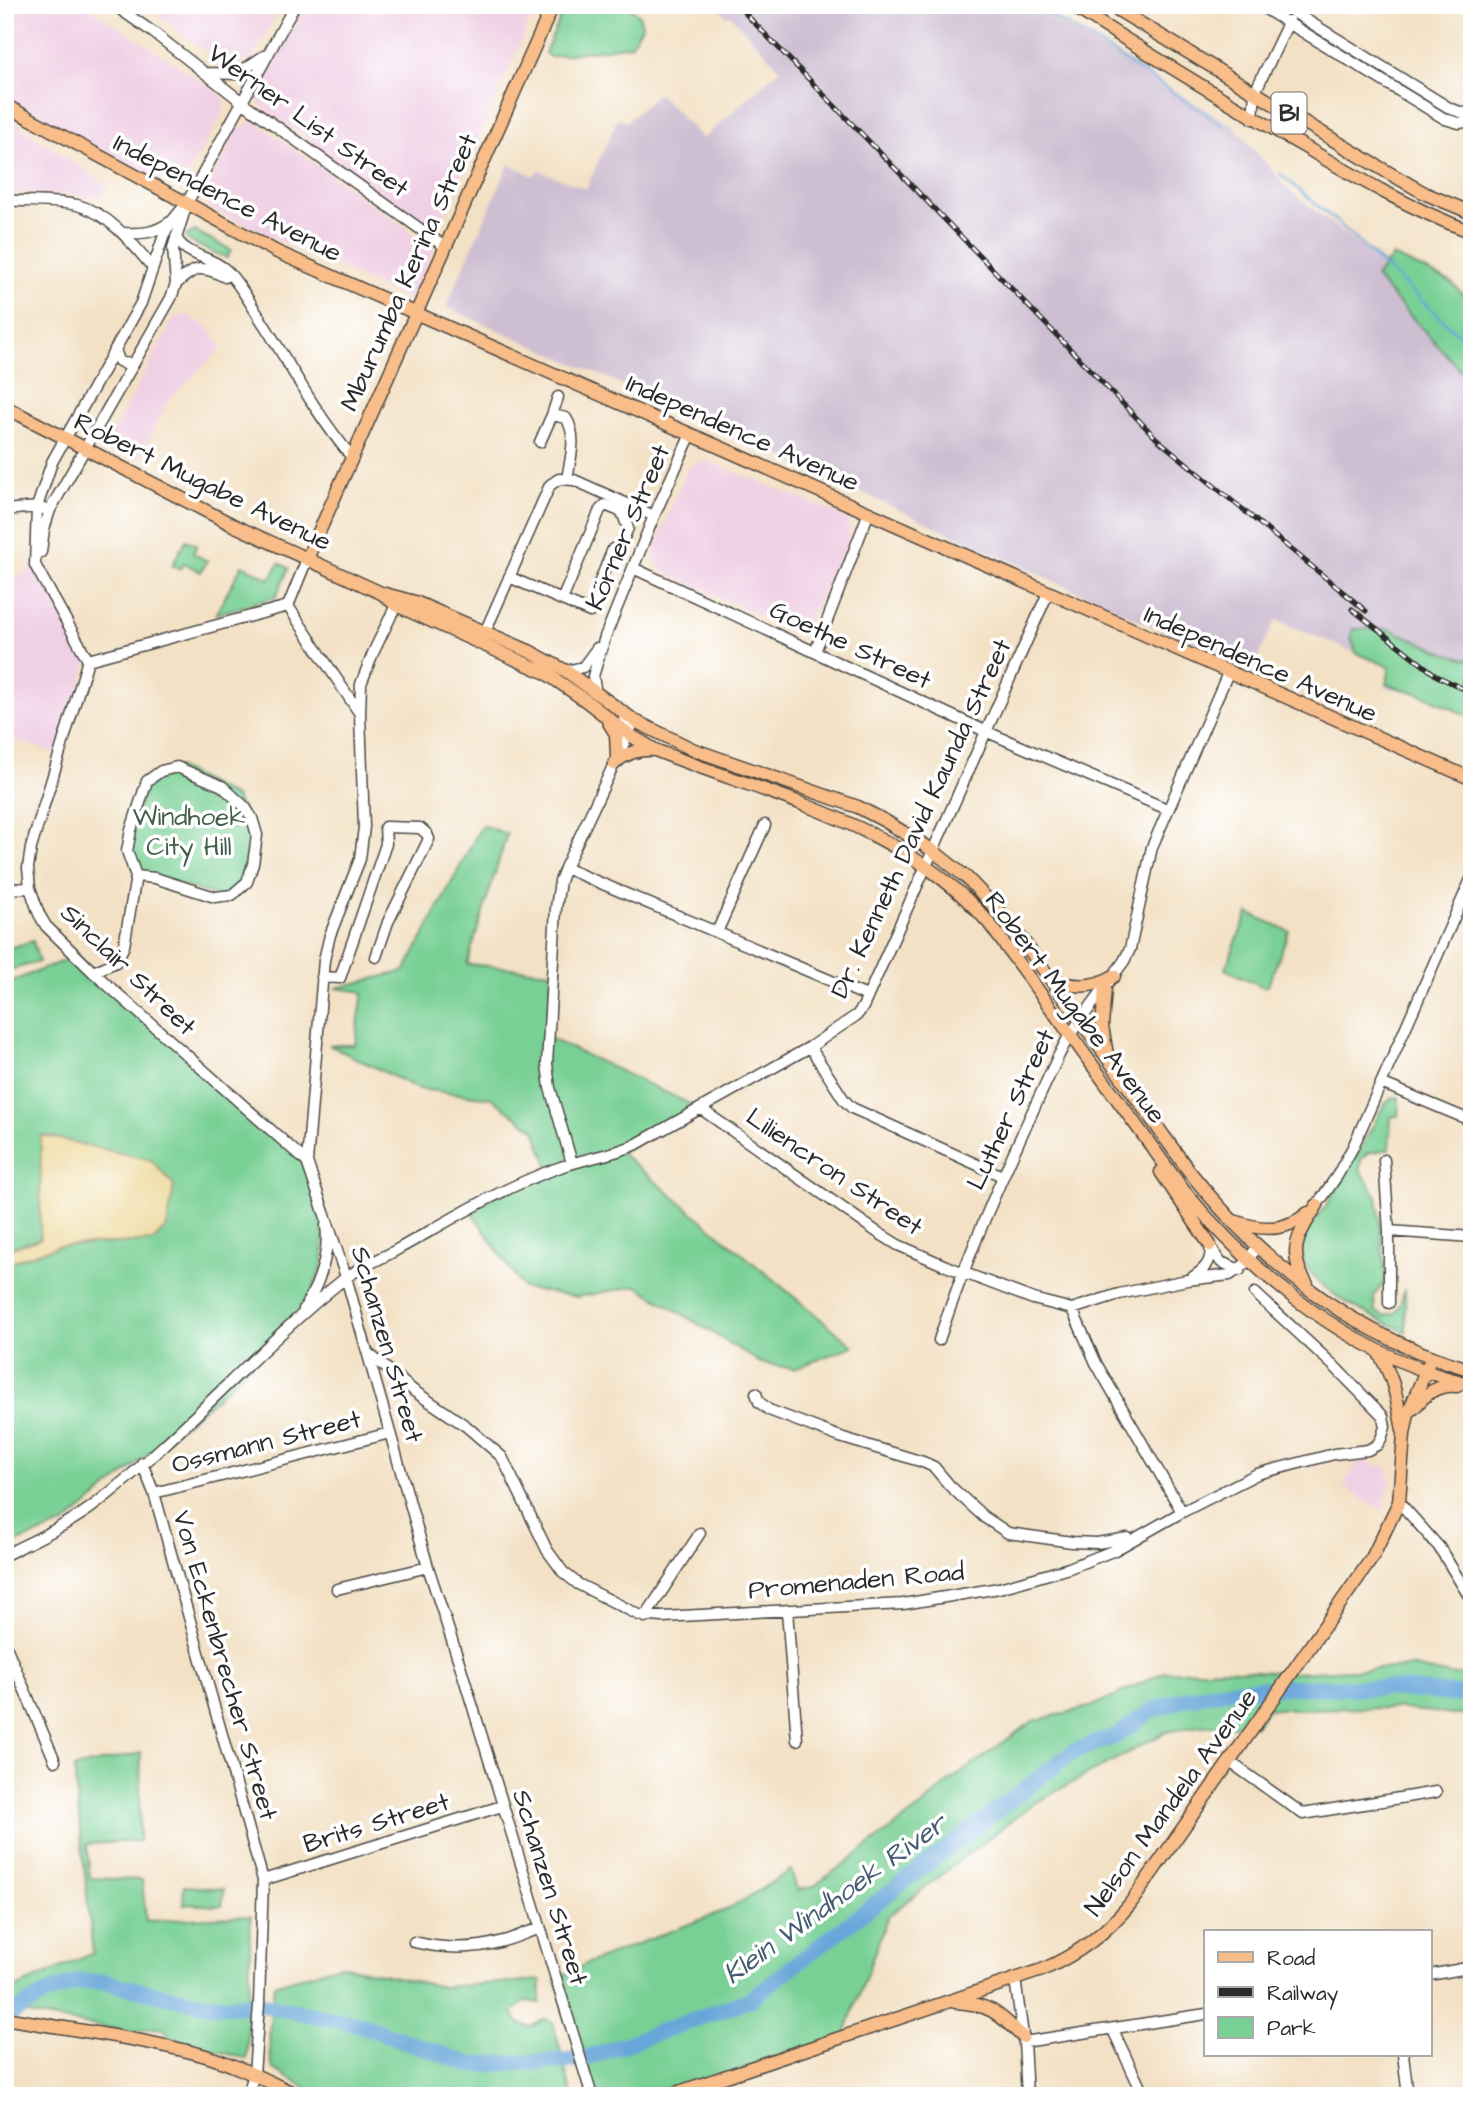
<svg xmlns="http://www.w3.org/2000/svg" width="1477" height="2101" font-family="'Architects Daughter',sans-serif">
	<rect width="100%" height="100%" fill="#fff"/>
	<filter id="ink" filterUnits="userSpaceOnUse"><feTurbulence type="fractalNoise" baseFrequency=".0143" numOctaves="2"/><feDisplacementMap in="SourceGraphic" scale="14" xChannelSelector="R" yChannelSelector="G"/><feConvolveMatrix kernelMatrix="1 2 1 2 8 2 1 2 1" color-interpolation-filters="sRGB"/></filter>
	<filter id="wash" filterUnits="userSpaceOnUse"><feTurbulence type="fractalNoise" baseFrequency=".00686" numOctaves="4" result="noise"/><feDisplacementMap in="SourceGraphic" scale="28" xChannelSelector="R" yChannelSelector="G"/><feGaussianBlur stdDeviation="1.57" result="paint"/><feColorMatrix in="noise" values="0 0 0 0 0 0 0 0 0 0 0 0 0 0 0 0 0 1.4 0 .05"/><feComposite in="paint" operator="in"/></filter>
	<g filter="url(#wash)">
		<rect width="100%" height="100%" fill="#f3e1c5"/>
		<path fill="#f0d0e5" d="M 5,5 L 85,5 L 217,91 L 224,100 L 224,112 L 185,179 L 173,184 L 163,181 L 5,97 Z
			M 145,5 L 282,5 L 252,58 L 238,65 L 218,61 Z
			M 307,5 L 537,5 L 439,226 L 432,227 L 424,224 L 258,104 L 255,97 Z
			M 5,116 L 106,185 L 103,197 L 5,192 Z
			M 254,121 L 434,248 L 411,301 L 214,210 L 208,205 L 204,195 L 237,130 Z
			M 188,315 L 207,326 L 222,347 L 168,401 L 138,460 L 106,444 L 175,317 Z
			M 708,461 L 844,516 L 849,522 L 850,537 L 806,626 L 799,630 L 792,630 L 663,572 L 659,567 L 655,558 L 655,546 L 687,470 L 696,464 Z
			M 35,565 L 88,660 L 60,754 L 5,737 L 5,592 L 15,579 Z
			M 1361,1457 L 1375,1466 L 1387,1465 L 1390,1484 L 1382,1511 L 1343,1486 Z"/>
		<path fill="#cebed2" d="M 716,5 L 1028,5 L 1234,126 L 1289,190 L 1461,326 L 1472,337 L 1472,719 L 1423,695 L 1385,687 L 1390,667 L 1276,620 L 1251,671 L 694,416 L 446,307 L 509,164 L 534,176 L 538,170 L 586,189 L 618,118 L 627,122 L 658,93 L 703,139 L 780,69 L 730,15 L 727,17 Z"/>
		<path fill="#79d095" stroke="#527e60" stroke-width="2" d="M 566,5 L 624,5 L 639,14 L 642,26 L 631,45 L 550,57 L 545,53 Z
			M 195,231 L 231,250 L 227,258 C 216,253 193,245 186,238 L 187,235 Z
			M 1393,256 L 1451,282 L 1472,304 L 1472,383 L 1375,277 Z
			M 186,540 L 197,545 L 193,553 L 207,561 L 201,572 L 184,563 L 180,569 L 172,565 Z
			M 279,563 L 289,568 L 276,597 L 216,614 L 242,565 L 270,579 Z
			M 1353,629 L 1389,629 L 1448,654 L 1472,660 L 1472,718 L 1423,695 L 1386,684 L 1390,667 L 1356,653 L 1351,637 Z
			M 177,767 L 235,797 L 257,835 L 247,882 L 223,898 L 133,870 L 131,830 L 147,781 Z
			M 482,825 L 507,834 L 467,964 L 552,972 L 549,1038 L 701,1109 L 620,1152 L 853,1346 L 794,1369 L 761,1363 L 637,1286 L 577,1297 L 523,1288 L 469,1208 L 550,1171 L 535,1130 L 491,1098 L 419,1089 L 329,1045 L 355,1045 L 363,992 L 336,988 L 405,971 Z
			M 1248,913 L 1289,931 L 1268,985 L 1264,987 L 1225,969 Z
			M 33,941 L 39,962 L 5,971 L 5,949 Z
			M 76,956 L 307,1162 L 324,1205 L 323,1266 L 300,1318 L 217,1397 L 65,1524 L 5,1547 L 5,1264 L 58,1246 L 153,1241 L 66,1141 L 42,1135 L 40,1239 L 5,1250 L 5,984 Z
			M 1399,1097 L 1398,1116 L 1391,1117 L 1389,1149 L 1367,1153 L 1361,1160 L 1360,1170 L 1377,1196 L 1386,1279 L 1374,1296 L 1375,1311 L 1384,1316 L 1395,1313 L 1400,1305 L 1405,1288 L 1406,1332 C 1375,1317 1295,1286 1302,1243 C 1306,1226 1322,1213 1331,1198 C 1351,1168 1367,1137 1384,1105 L 1391,1099 Z
			M 1414,1667 L 1450,1675 L 1472,1673 L 1472,1716 L 1392,1708 L 1268,1709 L 1255,1726 L 1201,1726 L 1166,1732 L 1033,1804 L 888,1916 L 844,2036 L 667,2096 L 592,2096 L 555,1979 L 588,1963 L 731,1908 L 791,1870 L 797,1890 L 813,1887 L 922,1806 L 947,1783 L 1033,1721 L 1093,1706 L 1164,1672 L 1221,1669 L 1293,1673 Z
			M 141,1753 L 139,1841 L 87,1844 L 90,1878 L 142,1880 L 146,1921 L 251,1916 L 247,2059 L 171,2038 L 164,2029 L 152,2028 L 132,2032 L 32,2015 L 5,2006 L 5,1993 L 93,1953 L 74,1768 Z
			M 184,1886 L 224,1889 L 222,1906 L 183,1904 Z
			M 340,1965 L 443,1987 L 541,1980 L 540,2003 L 525,2001 L 513,2012 L 519,2023 L 530,2027 L 545,2019 L 553,2022 L 572,2096 L 321,2096 L 273,2069 C 266,2042 271,2013 274,1985 Z"/>
		<path fill="#eeda9e" stroke="#8c8264" stroke-width="2" d="M 41,1135 L 151,1160 L 174,1185 L 167,1227 L 153,1241 L 58,1246 L 5,1264 L 5,1250 L 40,1239 Z"/>
		<g fill="none" stroke-linecap="round" stroke-linejoin="round">
			<path stroke="#67a5d9" stroke-width="2.5" d="M 1033,5 L 1110,51 L 1223,125
				M 1280,174 L 1337,222 L 1472,347"/>
			<path stroke="#67a5d9" stroke-width="16" d="M 5,2018 L 43,1995 L 77,1982 L 104,1982 L 198,2003 L 226,2006 L 259,2004 L 358,2024 L 472,2065 L 581,2060 L 749,2000 L 1073,1752 L 1118,1735 L 1151,1711 L 1183,1699 L 1229,1690 L 1283,1687 L 1388,1688 L 1472,1696"/>
		</g>
	</g>
	<g filter="url(#ink)">
		<g fill="none" stroke-linecap="round" stroke-linejoin="round">
			<defs>
				<path id="minor" d="M 114,5 L 154,33 L 242,102 L 444,246
					M 1259,5 L 1445,119 L 1459,123 L 1472,121
					M 1282,5 L 1451,109 L 1464,113 L 1472,112
					M 1468,5 L 1472,12
					M 206,73 L 237,74 L 264,56
					M 1253,119 L 1255,92 L 1289,21
					M 5,200 C 28,202 55,200 77,205 C 109,213 133,244 153,268
					M 187,203 L 173,220 L 164,235 L 141,303 L 52,462 L 37,507 L 35,565 L 88,660 L 31,848 L 28,868 L 30,888 L 39,914 L 46,926 L 93,972 L 307,1162
					M 124,233 C 143,234 155,233 170,222
					M 176,237 C 185,257 213,256 228,272 C 242,287 253,308 265,326 C 293,370 317,416 351,456
					M 176,284 C 195,266 201,265 225,277
					M 115,349 L 119,361 L 125,364 L 134,362
					M 552,415 L 558,397
					M 540,442 L 552,415 L 566,418 C 578,436 570,460 567,479
					M 5,510 L 37,507 L 44,509
					M 41,552 L 44,529 L 50,510 L 171,298 L 176,284 L 173,248 L 187,203 L 295,5
					M 633,568 L 985,731 L 1167,809
					M 509,577 L 590,612 L 599,593 L 598,586 L 613,549 L 620,547 L 628,528 L 622,512 L 605,505 L 600,510 L 562,600
					M 399,599 L 373,653 L 361,684 L 360,714 L 364,827 L 360,859 L 330,935 L 324,960 L 307,1162 L 346,1277 L 428,1567 L 460,1665 L 592,2096
					M 288,606 L 360,714
					M 288,606 L 307,559
					M 482,639 L 550,485 L 559,479 L 574,480 L 654,516
					M 815,652 L 869,512
					M 88,660 L 288,606
					M 566,671 L 583,667 L 597,648
					M 596,694 L 593,676 L 605,637 L 654,516 L 691,434
					M 565,868 L 867,996
					M 5,889 L 30,888
					M 717,932 L 765,825
					M 93,972 L 116,962 L 124,946 L 136,876 L 127,851 L 131,830 L 147,781 L 161,771 L 177,767 L 222,786 L 245,807 L 252,818 L 257,835 L 253,864 L 247,882 L 232,895 L 215,897 L 155,878 L 136,876
					M 322,977 L 340,978 L 386,844 L 385,827 L 420,828 L 427,834 L 429,839 L 388,922 L 376,957
					M 810,1047 L 844,1100 L 852,1108 L 1002,1176
					M 1381,1083 L 1472,1121
					M 701,1109 L 877,1232 L 898,1245 L 946,1266 L 1033,1299 L 1072,1309 L 1119,1294 L 1187,1280 L 1230,1275 L 1244,1265 L 1258,1246
					M 1384,1160 L 1389,1231 L 1389,1303
					M 572,1163 L 550,1088 L 547,1064 L 556,908 L 560,881 L 565,868 L 631,728 L 624,716
					M 1317,1205 L 1337,1176 L 1353,1147 L 1472,877
					M 1389,1231 L 1472,1237
					M 1211,1247 L 1221,1262 L 1240,1270
					M 1190,1279 C 1204,1270 1213,1263 1210,1245
					M 304,1309 C 319,1284 330,1255 326,1225
					M 1072,1309 L 1096,1363 L 1182,1512
					M 939,1340 C 972,1241 1015,1148 1059,1055 L 1069,1036 L 1124,961 L 1130,949 L 1152,847 L 1228,673
					M 369,1354 L 414,1391 L 466,1426 L 502,1457 L 547,1550 L 563,1572 L 578,1584 L 639,1615 L 663,1617 L 903,1604 L 999,1588 L 1028,1580 L 1069,1568 L 1115,1550 L 1182,1512 L 1257,1474 L 1334,1454 L 1368,1450 L 1377,1445 L 1381,1439 L 1385,1427 L 1383,1416 L 1334,1366 L 1255,1293
					M 756,1393 L 759,1402 L 769,1410 L 840,1437 L 923,1462 L 934,1467 L 950,1486 L 984,1517 L 1008,1533 L 1072,1542 L 1097,1543 L 1128,1538
					M 142,1463 L 154,1493 L 263,1880 L 259,2004 L 254,2075 L 247,2096
					M 154,1493 L 390,1433
					M 1399,1502 L 1439,1547 L 1472,1601
					M 5,1555 C 36,1539 70,1524 97,1503 C 185,1434 257,1348 344,1279 C 360,1266 382,1259 400,1248 C 452,1219 498,1190 555,1169 C 581,1159 609,1156 635,1145 L 810,1047 L 857,1015 L 863,1007 L 1048,593
					M 337,1589 L 428,1567
					M 787,1610 L 797,1740
					M 645,1617 L 700,1533
					M 5,1644 L 55,1761
					M 1230,1762 L 1303,1814 L 1436,1792
					M 263,1880 L 502,1806
					M 414,1942 C 443,1949 473,1950 503,1941 C 516,1938 527,1931 541,1929
					M 1430,1975 L 1472,1967
					M 1015,1979 L 1024,2042 L 1027,2096
					M 1113,2030 L 1144,2096
					M 1024,2042 L 1206,2014
					M 1403,2054 L 1408,2096"/>
				<path id="major" d="M 1071,5 C 1149,54 1226,102 1305,147 C 1359,179 1413,210 1472,232
					M 1110,5 L 1370,162 L 1426,194 L 1472,213
					M 5,105 L 277,252 L 1472,779
					M 5,407 L 233,525 L 381,593 L 415,602 L 531,652 L 566,671 L 635,721 L 692,749 L 858,807 L 885,821 L 932,850 L 967,878 L 1010,923 L 1189,1171 C 1263,1264 1357,1338 1472,1370
					M 307,559 L 553,5
					M 384,595 L 396,605 L 546,673 L 585,700 L 630,735 L 655,750 C 772,797 903,823 989,923 L 1184,1191 C 1248,1268 1331,1337 1426,1371 C 1440,1377 1456,1380 1472,1385
					M 608,721 L 616,734 L 617,757
					M 614,764 C 625,753 639,749 655,750
					M 1051,980 C 1074,987 1092,989 1114,976
					M 1105,988 L 1102,1026 L 1107,1054
					M 1161,1172 L 1210,1245
					M 1234,1221 C 1261,1231 1286,1232 1308,1213
					M 1307,1284 C 1286,1252 1298,1235 1317,1205
					M 1377,1350 C 1395,1380 1396,1396 1403,1430
					M 1414,1408 C 1426,1393 1438,1384 1457,1386
					M 955,2002 C 990,2004 998,2013 1023,2037
					M 5,2018 C 68,2029 133,2037 195,2053 C 231,2062 265,2080 299,2096
					M 667,2096 L 1042,1970 C 1078,1954 1105,1934 1130,1904 L 1372,1558 L 1399,1502 L 1404,1434 L 1408,1414 L 1428,1365"/>
			</defs>
			<use href="#minor" stroke="#494642" stroke-width="13"/>
			<use href="#major" stroke="#494642" stroke-width="15"/>
			<use href="#minor" stroke="#fff" stroke-width="10"/>
			<use href="#major" stroke="#f8bd88" stroke-width="12"/>
			<defs>
				<path id="rail" d="M 737,5 L 1157,439 L 1366,611
					M 1352,609 L 1437,676 L 1472,693"/>
			</defs>
			<use href="#rail" stroke="#2b2b2b" stroke-width="5"/>
			<use href="#rail" stroke="#fff" stroke-width="2.5" stroke-dasharray="8" stroke-linecap="butt"/>
		</g>
	</g>
	<g text-anchor="middle" stroke-width="7" stroke-linejoin="round" paint-order="stroke">
		<rect fill="#fff" stroke="#6b6b6b" stroke-width="2" x="1271.5" y="92.5" width="35" height="41" rx="5"/>
		<g font-size="24" font-weight="bold" fill="#2b2b2b">
			<text x="1289" y="121">B1</text>
		</g>
		<g font-size="26" fill="#2b2b2b" stroke="#fff">
			<text transform="translate(309 120) rotate(36)" y="9">Werner List Street</text>
			<text transform="translate(228 197) rotate(27)" y="9">Independence Avenue</text>
			<text transform="translate(408 272) rotate(-66)" y="9">Mburumba Kerina Street</text>
			<text transform="translate(743 432) rotate(24)" y="9">Independence Avenue</text>
			<text transform="translate(203 481) rotate(26)" y="9">Robert Mugabe Avenue</text>
			<text transform="translate(627 527) rotate(-67)" y="9">Körner Street</text>
			<text transform="translate(851 644) rotate(25)" y="9">Goethe Street</text>
			<text transform="translate(1261 663) rotate(24)" y="9">Independence Avenue</text>
			<text transform="translate(920 818) rotate(-65)" y="9">Dr. Kenneth David Kaunda Street</text>
			<text transform="translate(129 969) rotate(44)" y="9">Sinclair Street</text>
			<text transform="translate(1076 1007) rotate(53)" y="9">Robert Mugabe Avenue</text>
			<text transform="translate(1010 1109) rotate(-65)" y="9">Luther Street</text>
			<text transform="translate(835 1171) rotate(34)" y="9">Liliencron Street</text>
			<text transform="translate(388 1344) rotate(74)" y="9">Schanzen Street</text>
			<text transform="translate(266 1441) rotate(-14)" y="9">Ossmann Street</text>
			<text transform="translate(856 1580) rotate(-5)" y="9">Promenaden Road</text>
			<text transform="translate(226 1665) rotate(74)" y="9">Von Eckenbrecher Street</text>
			<text transform="translate(1170 1802) rotate(-54)" y="9">Nelson Mandela Avenue</text>
			<text transform="translate(376 1822) rotate(-17)" y="9">Brits Street</text>
			<text transform="translate(551 1887) rotate(73)" y="9">Schanzen Street</text>
		</g>
		<g font-size="26" fill="#425d4b" stroke="#fff">
			<text x="189" y="825">Windhoek<tspan x="189" dy="30">City Hill</tspan></text>
		</g>
		<g font-size="28" font-style="italic" fill="#435c71" stroke="#fff">
			<text transform="translate(834 1898) rotate(-36)" y="10">Klein Windhoek River</text>
		</g>
	</g>
	<rect width="1477" height="2101" fill="none" stroke="#fff" stroke-width="28"/>
	<rect x="1204" y="1930" width="228" height="126" fill="#ffffff" stroke="#aaaaaa" stroke-width="2"/>
	<rect x="1218" y="1952" width="35" height="10" fill="#f8bd88" stroke="#aaaaaa" stroke-width="2"/>
	<text x="1267" y="1965" font-size="21" fill="#2b2b2b">Road</text>
	<rect x="1218" y="1987" width="35" height="10" fill="#2b2b2b" stroke="#aaaaaa" stroke-width="2"/>
	<text x="1267" y="2000" font-size="21" fill="#2b2b2b">Railway</text>
	<rect x="1218" y="2017" width="35" height="21" fill="#79d095" stroke="#aaaaaa" stroke-width="2"/>
	<text x="1267" y="2035" font-size="21" fill="#2b2b2b">Park</text>
</svg>
